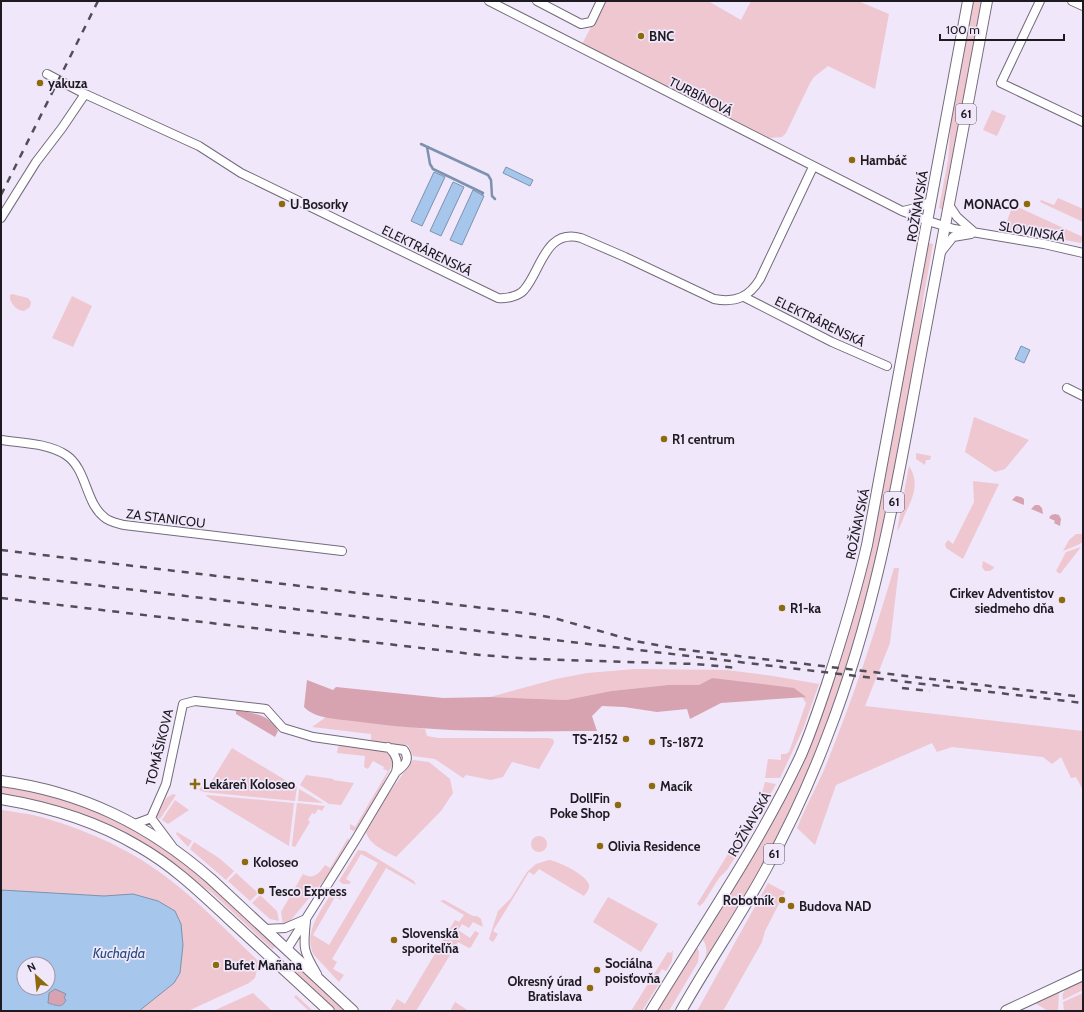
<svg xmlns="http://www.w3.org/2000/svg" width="1084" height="1012" font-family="Cabin,sans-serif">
	<rect width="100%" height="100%" fill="#f0e7fa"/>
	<path fill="#eec7d0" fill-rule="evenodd" d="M 605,1 L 708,1 L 741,20 L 751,1 L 858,1 L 889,14 L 875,89 L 828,66 L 814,77 L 810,83 L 786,133 L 782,137 L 768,138 L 582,44 Z
		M 973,1 L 982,1 L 943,210 L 939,208 L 948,160 L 951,121 Z
		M 992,110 L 1006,116 L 997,136 L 983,130 Z
		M 1058,198 L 1083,209 L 1083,222 L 1040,202 L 1041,200 L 1054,205 Z
		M 1013,205 L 1083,237 L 1081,243 L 1004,229 Z
		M 928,243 L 933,244 L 923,300 L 919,339 L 903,428 L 875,571 L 856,638 L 835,703 L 804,781 L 769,854 L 748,892 L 705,963 L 704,962 C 707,953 708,947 702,938 L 828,694 L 848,634 L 865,575 L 883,490 Z
		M 12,294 L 28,298 L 31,302 L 30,307 L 24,311 C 16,310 13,306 10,299 L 10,295 Z
		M 72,296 L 92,306 L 73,347 L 52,338 Z
		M 974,417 L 1029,440 L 1005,469 L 995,472 L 965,452 Z
		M 916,453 L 931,456 L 930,460 L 926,460 L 925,465 L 916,459 Z
		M 909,466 C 920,482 913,498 905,514 C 903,519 901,526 897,531 Z
		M 973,481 L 999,484 L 963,559 L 946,548 L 945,544 L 948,540 L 953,544 L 974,502 Z
		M 1076,534 L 1083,534 L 1083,541 L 1080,544 L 1063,551 L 1069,540 Z
		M 1081,547 L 1060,574 L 1056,571 L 1066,552 Z
		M 983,561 L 994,567 L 994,568 L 990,571 L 985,571 L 982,567 Z
		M 894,568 L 899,568 L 890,643 L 865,706 L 1083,731 L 1083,790 L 1076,777 L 1071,778 L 1061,757 L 1052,764 L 1043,757 L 952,747 L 937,752 L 932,743 L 836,785 L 815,845 L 797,828 C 805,808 815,790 824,770 C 851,704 874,636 894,568 Z
		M 635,669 L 727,670 L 773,676 L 819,684 L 803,729 L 780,778 L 765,778 L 768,759 L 781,760 L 781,754 L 786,754 L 789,752 L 806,703 L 802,697 L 805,697 L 712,678 L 699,685 L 668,685 L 611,691 L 566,700 L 490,697 L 556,679 L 587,673 Z
		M 326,717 L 425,729 L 427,736 L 438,738 L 548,738 L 553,739 L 554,743 L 539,769 L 512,762 L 503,777 L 491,780 L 466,775 L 463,778 L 435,759 L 413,756 L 408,745 L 382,745 L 371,740 L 371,734 L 312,727 Z
		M 342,745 L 383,750 L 391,757 L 393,763 L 379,792 L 357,829 L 353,831 L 350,829 L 350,824 L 355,827 L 388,771 L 383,769 L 384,767 L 373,761 L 368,769 L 364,767 L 365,756 L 337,753 L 338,747 Z
		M 232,748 L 297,787 L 295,801 L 204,792 L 199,790 L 201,787 L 207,788 Z
		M 413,760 L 429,762 L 450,779 L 453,793 L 441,811 L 396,857 C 386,851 369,845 366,832 L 389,793 Z
		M 306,775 L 334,779 L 333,780 L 354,783 L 341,805 L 329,804 L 300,785 Z
		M 765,782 L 776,784 L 736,856 L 727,870 L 719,878 L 704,902 L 700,906 L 697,904 L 759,804 Z
		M 1,786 L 60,798 L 107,816 L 138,831 L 180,857 L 277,945 L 273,949 L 271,948 L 211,892 L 192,880 L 93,819 L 55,806 L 1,795 Z
		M 299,789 L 323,803 L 298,801 Z
		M 173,794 L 176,795 L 160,819 L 156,817 L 166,798 Z
		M 207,795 L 294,803 L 289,846 L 206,796 Z
		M 175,800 L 189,810 L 168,824 L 162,820 Z
		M 297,803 L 325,806 L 322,811 L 318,809 L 315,814 L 312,813 L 308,820 L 310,822 L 295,847 L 292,846 L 292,844 Z
		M 1,810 C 13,812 25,813 37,816 C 82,828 128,848 165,876 C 197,900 225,929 253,956 L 259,962 L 255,978 L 249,983 L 188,1011 L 1,1011 ZM 24,964 L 48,964 L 48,988 L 24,988 Z
		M 177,832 L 192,841 L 188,847 L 176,834 Z
		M531 844a8 8 0 1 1 16 0a8 8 0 1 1-16 0Z
		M 348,838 L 349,840 L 349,842 L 331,872 L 290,921 L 283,925 L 281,912 L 303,874 C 313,880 319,874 325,865 L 330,868 Z
		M 194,842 L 219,858 L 234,871 L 226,880 L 190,849 Z
		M 358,850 L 365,851 L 414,881 L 416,885 L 386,868 L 332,959 L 337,962 L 333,969 L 344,975 L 339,982 L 314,955 C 302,933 322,909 333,891 L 340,893 L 341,900 L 335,897 L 313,935 L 329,945 L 378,863 L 361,854 L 346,879 L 351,882 L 349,884 L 343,884 L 339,881 Z
		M 549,860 C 558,861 587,875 589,885 C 590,889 586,893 584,896 L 539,869 L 534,875 L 529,872 L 493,931 L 498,934 L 493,942 L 489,939 L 498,911 L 511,898 L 527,872 L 536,864 Z
		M 236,873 L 258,893 L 250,901 L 228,881 Z
		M 768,883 L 785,892 L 765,931 L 762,942 L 723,1011 L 697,1011 Z
		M 260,895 L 277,911 L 279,921 L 270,919 L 252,903 Z
		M 608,897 L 658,924 L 641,952 L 593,922 Z
		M 444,900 L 473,916 L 477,916 L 481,919 L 483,927 L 473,922 L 469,928 L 462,924 L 458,930 L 470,938 L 475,931 L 479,933 L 471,947 L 469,948 L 458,942 L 416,1011 L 390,1011 L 397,999 L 405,1004 L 455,920 L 459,922 L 464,915 L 440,901 Z
		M 697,947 L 699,952 L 698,962 L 669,1011 L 657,1011 Z
		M 669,950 L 668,952 L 671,953 L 673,950 L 672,961 L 666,971 L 662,969 L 656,978 L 660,982 L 642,1011 L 631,1011 Z
		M 297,964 L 347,1011 L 335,1011 L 291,971 Z
		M 1083,980 L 1083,990 L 1063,1000 C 1060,988 1074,985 1083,980 Z
		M 1059,992 L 1058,1011 L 1048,1011 L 1035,1003 Z
		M 253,993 L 272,1011 L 213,1011 Z
		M 1083,993 L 1083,1011 L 1064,1011 L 1063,1002 Z
		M 296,995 L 313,1011 L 309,1011 L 294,997 Z
		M 455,1002 L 469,1011 L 450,1011 Z"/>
	<path fill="#d7a3b0" d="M 1016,496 L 1021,497 L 1024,499 L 1024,505 L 1012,500 Z
		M 1035,505 L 1039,505 L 1042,508 L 1043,514 L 1031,509 Z
		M 1055,514 L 1059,515 L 1061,519 L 1060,526 L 1054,523 L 1055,521 L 1049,518 L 1051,515 Z
		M 712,678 L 794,688 L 806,697 L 721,703 L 690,719 L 687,709 L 657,712 L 624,707 L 602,706 L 592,716 L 597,731 L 581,731 C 505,732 428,732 353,721 C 338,719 315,719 304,707 L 307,680 L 333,690 L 336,687 L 443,698 L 490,697 L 566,700 L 611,691 L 668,685 L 699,685 Z
		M 236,710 C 252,713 270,714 278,731 L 275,737 L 236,714 Z
		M 55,989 L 66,993 L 64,998 L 66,1000 L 64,1005 L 60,1006 L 48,1003 L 49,993 Z"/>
	<path fill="#a6c6ec" stroke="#7d92af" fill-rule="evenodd" d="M 506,167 L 533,180 L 530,186 L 503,173 Z
		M 434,172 L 445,177 L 422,226 L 411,221 Z
		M 453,182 L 464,187 L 441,236 L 430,231 Z
		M 473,190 L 484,196 L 462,245 L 450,240 Z
		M 1021,346 L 1030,350 L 1024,363 L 1015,359 Z
		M 1,890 L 104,896 L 133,894 L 158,901 L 175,911 L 181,924 L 183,945 L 180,973 L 174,983 L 139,1011 L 1,1011 ZM 24,964 L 48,964 L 48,988 L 24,988 ZM 55,989 L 66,994 L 64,998 L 66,1000 C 62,1009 56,1005 48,1003 L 49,993 Z"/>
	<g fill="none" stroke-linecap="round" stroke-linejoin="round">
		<path stroke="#7d92af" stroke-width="2.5" d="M 421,144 L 488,175 L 491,180 L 492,196 L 495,199
			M 427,147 L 430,164 L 433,169 L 483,193 L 482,194"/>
		<defs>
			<path id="minor" d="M 489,1 L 902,211 L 928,221 L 954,229 L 1044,244 L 1083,253
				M 537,1 L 581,24 L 591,22 L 601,1
				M 1040,1 L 1001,83 L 1083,122
				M 1072,1 L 1083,6
				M 47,74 L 85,94 L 199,146 L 241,173 L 498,298 C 506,299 519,296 524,290 C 541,271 545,228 581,238 L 625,257 L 714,299 C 736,303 749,297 760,279 L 813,167
				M 949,205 L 957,217 L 974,232
				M 903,211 L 920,207 L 931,201
				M 1,218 L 36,162 L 62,128 L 85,94
				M 941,252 L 953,237 L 971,234
				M 744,297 L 832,342 L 887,366
				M 1067,388 L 1083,396
				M 1,440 C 22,443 48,443 66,455 C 87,469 85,502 104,517 C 109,522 117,523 124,525 L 342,551
				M 151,818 L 172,846
				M 135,824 L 151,818 L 166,784 L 183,704 L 195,701 L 266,709 L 283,728 L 313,737 L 404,750 C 411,760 404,766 396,772
				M 306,921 C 303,948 303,951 317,974
				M 265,929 L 285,928 L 306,919
				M 287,949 L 356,839 L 396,772 C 399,761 396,754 388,747"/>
			<path id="major" d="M 1,781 C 83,792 149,825 211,879 L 353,1011
				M 1,799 C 49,807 96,821 138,846 C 172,865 200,892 228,918 C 262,949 295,980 329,1011
				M 651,1011 C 702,927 759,845 801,755 C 811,732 819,708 827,684 C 842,638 856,592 867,545 L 968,1
				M 681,1011 C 708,963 740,917 766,869 C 789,827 810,782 827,737 C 876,612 897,485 921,354 C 943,236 965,119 987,1
				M 1006,1011 L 1083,975"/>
		</defs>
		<use href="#minor" stroke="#736b7b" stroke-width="10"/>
		<use href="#major" stroke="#736b7b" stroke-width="12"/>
		<use href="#minor" stroke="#fff" stroke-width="8"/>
		<use href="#major" stroke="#fff" stroke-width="10"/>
		<path stroke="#534d57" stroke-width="2.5" stroke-dasharray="7 7" stroke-linecap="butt" d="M 1,195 L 98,1
			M 1,550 L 533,614 L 554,618 L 635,641 L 679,649 L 1083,697
			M 1,574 L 1083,703
			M 1,598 L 480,655 L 533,659 L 695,664 L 739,668
			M 902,688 L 930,691"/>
	</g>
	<g fill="#8e6a0e" stroke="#f0e7fa" stroke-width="1.5">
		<circle cx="641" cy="36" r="4"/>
		<circle cx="40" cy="83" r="4"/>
		<circle cx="852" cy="160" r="4"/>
		<circle cx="282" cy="204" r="4"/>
		<circle cx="1027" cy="204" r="4"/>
		<circle cx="664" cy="439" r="4"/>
		<circle cx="1062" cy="600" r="4"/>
		<circle cx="782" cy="608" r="4"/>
		<circle cx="626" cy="739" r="4"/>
		<circle cx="652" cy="742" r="4"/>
		<path d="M193 778h4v4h4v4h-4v4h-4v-4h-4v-4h4z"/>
		<circle cx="652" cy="786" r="4"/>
		<circle cx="618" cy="805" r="4"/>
		<circle cx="600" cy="846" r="4"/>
		<circle cx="245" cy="862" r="4"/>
		<circle cx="261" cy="891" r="4"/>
		<circle cx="782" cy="900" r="4"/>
		<circle cx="791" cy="906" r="4"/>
		<circle cx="394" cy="940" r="4"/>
		<circle cx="216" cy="965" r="4"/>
		<circle cx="597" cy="970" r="4"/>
		<circle cx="590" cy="988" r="4"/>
	</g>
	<g text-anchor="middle" stroke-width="3.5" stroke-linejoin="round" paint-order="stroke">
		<g fill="#f0e7fa" stroke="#5d5862" stroke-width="1">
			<rect x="956" y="104" width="20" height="20" rx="3"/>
			<rect x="884" y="492" width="20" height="20" rx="3"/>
			<rect x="764" y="844" width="20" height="20" rx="3"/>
		</g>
		<g font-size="12" font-weight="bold" fill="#1e1a21">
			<text x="966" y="118">61</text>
			<text x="894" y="506">61</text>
			<text x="774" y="858">61</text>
		</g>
		<g font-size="13" font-weight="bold" fill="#1e1a21" stroke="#f0e7fa" text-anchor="start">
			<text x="649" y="41">BNC</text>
			<text x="48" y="88">yakuza</text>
			<text x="860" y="165">Hambáč</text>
			<text x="290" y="209">U Bosorky</text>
			<text x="1019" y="209" text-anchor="end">MONACO</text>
			<text x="672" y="444">R1 centrum</text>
			<text x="1054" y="598" text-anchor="end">Cirkev Adventistov<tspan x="1054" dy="15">siedmeho dňa</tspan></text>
			<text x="790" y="613">R1-ka</text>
			<text x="618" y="744" text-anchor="end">TS-2152</text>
			<text x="660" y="747">Ts-1872</text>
			<text x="203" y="789">Lekáreň Koloseo</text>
			<text x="660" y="791">Macík</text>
			<text x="610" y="803" text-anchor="end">DollFin<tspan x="610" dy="15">Poke Shop</tspan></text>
			<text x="608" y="851">Olivia Residence</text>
			<text x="253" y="867">Koloseo</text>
			<text x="269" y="896">Tesco Express</text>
			<text x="774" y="905" text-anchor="end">Robotník</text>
			<text x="799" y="911">Budova NAD</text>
			<text x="402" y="938">Slovenská<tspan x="402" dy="15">sporiteľňa</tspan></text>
			<text x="605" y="968">Sociálna<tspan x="605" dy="15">poisťovňa</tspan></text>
			<text x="224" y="970">Bufet Mañana</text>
			<text x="582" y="986" text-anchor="end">Okresný úrad<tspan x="582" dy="15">Bratislava</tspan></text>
		</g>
		<g font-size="13" fill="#1e1a21" stroke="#f0e7fa">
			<text transform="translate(701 96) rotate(27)" y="5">TURBÍNOVÁ</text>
			<text transform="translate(917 206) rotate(-80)" y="5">ROŽŇAVSKÁ</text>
			<text transform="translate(1032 231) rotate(10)" y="5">SLOVINSKÁ</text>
			<text transform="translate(427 250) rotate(26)" y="5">ELEKTRÁRENSKÁ</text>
			<text transform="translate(820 321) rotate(26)" y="5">ELEKTRÁRENSKÁ</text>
			<text transform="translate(166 518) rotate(7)" y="5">ZA STANICOU</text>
			<text transform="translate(857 524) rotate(-78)" y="5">ROŽŇAVSKÁ</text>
			<text transform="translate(159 747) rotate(-76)" y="5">TOMÁŠIKOVA</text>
			<text transform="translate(749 824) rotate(-60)" y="5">ROŽŇAVSKÁ</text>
		</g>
		<g font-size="14" font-style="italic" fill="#224d7d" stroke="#f0e7fa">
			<text x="119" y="958">Kuchajda</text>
		</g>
	</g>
	<rect width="1084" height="1012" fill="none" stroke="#1e1a21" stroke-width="4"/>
	<g transform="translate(36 976) rotate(333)"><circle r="19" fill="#f0e7fa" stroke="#9c95a3"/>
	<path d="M0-3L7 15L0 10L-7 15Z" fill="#8e6a0e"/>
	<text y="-6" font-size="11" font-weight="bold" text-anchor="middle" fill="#1e1a21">N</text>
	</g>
	<path d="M940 34v6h124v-6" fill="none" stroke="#1e1a21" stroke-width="2"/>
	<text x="946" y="34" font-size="12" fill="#1e1a21" stroke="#f0e7fa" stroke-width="3" paint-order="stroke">100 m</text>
</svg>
